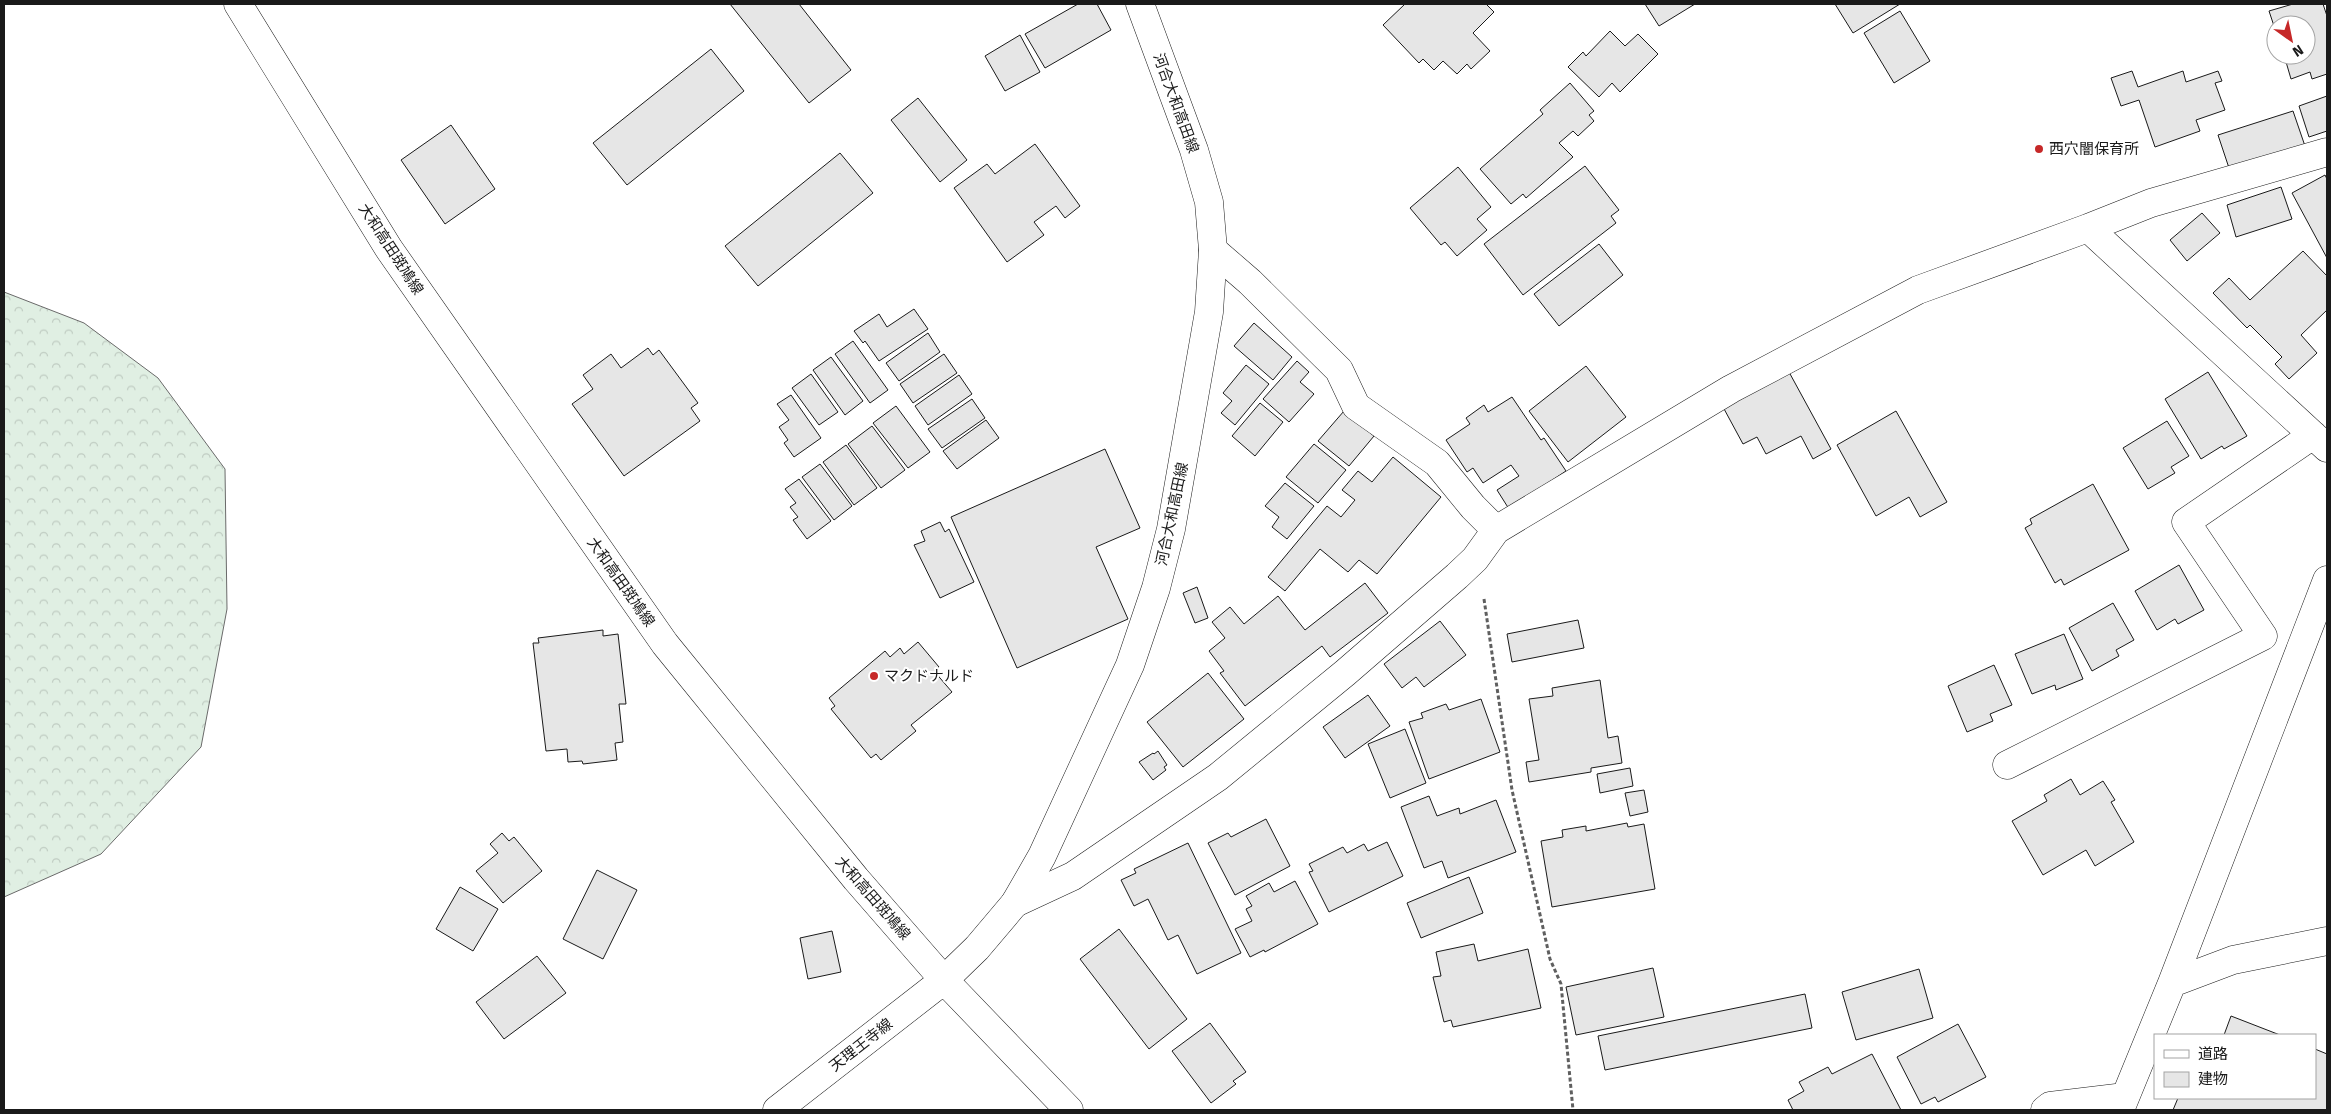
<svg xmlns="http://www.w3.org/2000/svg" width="2331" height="1114" viewBox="0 0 2331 1114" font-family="'Fira Sans','Noto Sans JP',sans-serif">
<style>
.forest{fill:url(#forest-crowns);stroke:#6a6a6a}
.building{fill:#e6e6e6;stroke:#1a1a1a}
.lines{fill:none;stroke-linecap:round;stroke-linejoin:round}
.minor-casing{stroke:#1a1a1a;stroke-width:29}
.major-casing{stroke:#1a1a1a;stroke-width:29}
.path{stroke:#5f5f5f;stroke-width:3;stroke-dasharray:4 2.5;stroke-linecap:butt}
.minor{stroke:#fff;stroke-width:28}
.major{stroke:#fff;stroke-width:28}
.poi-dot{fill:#c62828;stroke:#fff;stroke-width:2}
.labels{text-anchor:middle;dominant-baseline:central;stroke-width:4;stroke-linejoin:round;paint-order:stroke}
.street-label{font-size:15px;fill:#1a1a1a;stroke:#fff}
.poi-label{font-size:15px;fill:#1a1a1a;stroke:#fff;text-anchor:start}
</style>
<defs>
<pattern id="forest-crowns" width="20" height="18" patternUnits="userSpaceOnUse" patternTransform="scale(1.25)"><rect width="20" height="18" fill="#e0efe3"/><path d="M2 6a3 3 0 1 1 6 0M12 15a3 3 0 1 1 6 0" fill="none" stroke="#c0ccc2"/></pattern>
</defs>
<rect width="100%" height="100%" fill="#fff"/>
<path class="forest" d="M4,292L84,323L158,378L225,469L227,609L201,747L101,854L4,897Z"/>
<path class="building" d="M730,4H799L851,70L809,103Z
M1078,4H1097L1111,30L1045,68L1025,34Z
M1405,4H1486L1494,12L1473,33L1490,51L1471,69L1467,64L1457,74L1443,61L1434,70L1423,59L1419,63L1383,25Z
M1645,4H1695L1659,26Z
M1835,4H1900L1853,33Z
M2293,4H2323L2327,16V74L2312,79L2310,72L2291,79L2284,55H2306V25H2276V32L2269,11Z
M1900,11L1930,61L1894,83L1864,33Z
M1610,31L1625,46L1638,34L1658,54L1620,92L1612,83L1599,97L1568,67L1583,52L1586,56Z
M1020,35L1040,72L1005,91L985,56Z
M711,49L744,91L627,185L593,143Z
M2132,71L2138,87L2183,71L2186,82L2218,71L2222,81L2215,83L2225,110L2196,120L2200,131L2155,147L2139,100L2121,106L2111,78Z
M1570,83L1594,111L1589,115L1594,121L1578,136L1573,131L1559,143L1573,157L1526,198L1523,194L1511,204L1480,169L1543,114L1540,110Z
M2327,96V131L2309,137L2299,106Z
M918,98L967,160L940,182L891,120Z
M2293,111L2306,149L2231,174L2218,135Z
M451,125L495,189L445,224L401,160Z
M1035,144L1080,206L1065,218L1056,206L1034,222L1044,235L1007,262L954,188L987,164L995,174Z
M840,153L873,193L758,286L725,246Z
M1585,166L1619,210L1611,216L1616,223L1523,295L1484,244Z
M1458,167L1491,207L1477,219L1487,230L1457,256L1445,242L1441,245L1410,208Z
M2325,175L2327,179V258L2292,193Z
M2281,187L2292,219L2236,237L2227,205Z
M2202,213L2220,233L2187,261L2170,240Z
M1599,244L1623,275L1559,326L1534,294Z
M2303,251L2327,276V310L2301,335L2317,353L2289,379L2275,364L2282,357L2250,325L2247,328L2213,293L2229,278L2250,300Z
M914,309L928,329L879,361L865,341L863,343L854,331L879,314L887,327Z
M1254,323L1292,357L1273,380L1234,346Z
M928,333L940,352L899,381L886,363Z
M853,341L888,390L870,403L835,354Z
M648,348L653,355L659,350L698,403L691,408L700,421L624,476L572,404L593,389L583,375L611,354L621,368Z
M944,354L957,373L913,403L900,384Z
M831,357L863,401L845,415L813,370Z
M1297,361L1309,372L1300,382L1314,394L1289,422L1263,399Z
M1246,365L1269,384L1235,425L1221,413L1232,401L1223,393Z
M1586,366L1626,417L1568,462L1529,411Z
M1789,372L1831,449L1813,459L1801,436L1766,454L1757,437L1743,444L1723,407Z
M2208,372L2247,436L2224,449L2222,446L2201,459L2165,399Z
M811,374L838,412L819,425L792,388Z
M959,375L972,394L928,425L915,406Z
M791,395L821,438L794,457L784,443L788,440L779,427L789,420L777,404Z
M1512,397L1541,440L1544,438L1566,471L1509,509L1497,490L1519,476L1511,465L1483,483L1473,468L1467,472L1446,440L1470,424L1466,418L1484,405L1488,412Z
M972,399L985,418L942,448L928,429Z
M1260,403L1283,422L1255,456L1232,436Z
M896,406L930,452L908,468L873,423Z
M1344,411L1374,436L1349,466L1318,441Z
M1896,411L1947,502L1920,517L1909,497L1876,516L1837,445Z
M986,420L999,438L957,469L943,451Z
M2167,421L2189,456L2171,467L2175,473L2148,489L2123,448Z
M872,426L905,470L881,488L848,444Z
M1314,444L1346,470L1318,503L1286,477Z
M846,445L877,488L854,505L823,462Z
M1105,449L1140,528L1096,547L1128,619L1017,668L951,517Z
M1393,457L1441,497L1377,574L1359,560L1348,572L1320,549L1285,591L1268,577L1327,506L1341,517L1355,500L1342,490L1358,471L1372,482Z
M820,464L852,506L834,520L802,477Z
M799,479L831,521L807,539L793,520L798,517L790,507L796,503L785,489Z
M1285,483L1314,506L1287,539L1272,527L1279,517L1265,506Z
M2093,484L2129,550L2064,585L2061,579L2055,583L2025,528L2032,524L2030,519Z
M940,522L945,532L949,529L974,582L940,598L914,545L925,541L921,531Z
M2179,565L2204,610L2178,624L2175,619L2157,630L2135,591Z
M1365,583L1388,613L1330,657L1322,646L1245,706L1220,673L1224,671L1209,651L1225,638L1212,622L1230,607L1244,624L1278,596L1305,630Z
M1197,587L1208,618L1195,623L1183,593Z
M2113,603L2134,640L2116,650L2119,656L2092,671L2069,628Z
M1578,620L1584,648L1512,662L1507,634Z
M1440,621L1466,655L1424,687L1416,677L1402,688L1384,664Z
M603,630V636L618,634L626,704H619L623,742L615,743L617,760L583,764L582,761L568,762L567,749L546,751L533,643H539L538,638Z
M2064,634L2083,679L2056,690L2055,685L2032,694L2015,654Z
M918,642L939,667L934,671L952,692L911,725L916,731L881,760L876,754L871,758L831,709L835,706L829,698L885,651L890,657L900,648L904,654Z
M1994,665L2012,705L1990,714L1993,721L1967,732L1948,686Z
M1208,673L1244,719L1183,767L1147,722Z
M1600,680L1608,738L1618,736L1622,763L1591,768V772L1529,782L1526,762L1539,760L1529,699L1553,696L1552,688Z
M1368,695L1390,726L1345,758L1323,727Z
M1481,699L1500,752L1429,779L1409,722L1423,718L1421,713L1446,704L1449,710Z
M1405,729L1426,783L1390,798L1368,744Z
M1158,751L1167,765L1164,767L1166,770L1153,780L1139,762L1153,753L1154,754Z
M1630,768L1633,786L1600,793L1597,774Z
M2071,779L2080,795L2103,781L2115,800L2111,802L2134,842L2095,866L2086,850L2043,875L2012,821L2047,801L2044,795Z
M1644,790L1648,812L1630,816L1625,793Z
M1429,796L1437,816L1459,808L1460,814L1496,800L1516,852L1448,878L1442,861L1424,868L1401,807Z
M1266,819L1290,866L1235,895L1208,843L1228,833L1231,837Z
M1627,823L1628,827L1644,824L1655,889L1552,907L1541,841L1563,837L1562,830L1586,826V831Z
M502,833L509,841L514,837L542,871L503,903L476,871L498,853L490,844Z
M1387,842L1403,876L1329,912L1309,872L1313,871L1309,864L1343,847L1347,853L1364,844L1368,851Z
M1188,843L1241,953L1197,974L1178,935L1168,940L1148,899L1134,906L1121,880L1136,873L1134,869Z
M597,870L637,890L603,959L563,939Z
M1469,877L1483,913L1421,938L1407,903Z
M1295,881L1318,924L1265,952L1264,950L1250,957L1235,929L1252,921L1246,909L1252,906L1246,896L1269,883L1274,892Z
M460,887L498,909L473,951L436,929Z
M1119,929L1187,1019L1149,1049L1080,959Z
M832,931L841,972L808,979L800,938Z
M1474,944L1478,961L1528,949L1541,1008L1453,1027L1451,1020L1444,1022L1433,977L1441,976L1436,952Z
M537,956L566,993L504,1039L476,1002Z
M1653,968L1664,1017L1576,1035L1566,987Z
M1919,969L1933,1018L1856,1040L1842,992Z
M1805,994L1812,1028L1605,1070L1598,1036Z
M2231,1016L2280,1035H2224Z
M1210,1023L1246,1072L1233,1081L1236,1084L1211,1103L1172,1051Z
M1958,1024L1986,1077L1938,1102L1935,1097L1921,1104L1897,1057Z
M2315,1049L2327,1054V1110H2173L2178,1098H2315Z
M1872,1054L1901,1110H1793L1788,1100L1804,1091L1799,1082L1828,1067L1832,1074Z"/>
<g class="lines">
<g class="minor-casing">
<path id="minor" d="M2088,228L2327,448
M1213,250L1250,282L1339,370L1356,406L1437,463L1473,507L1496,530
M2007,765L2263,636L2186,522L2313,435
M1015,903L1073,876L1218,777L1345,673L1457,576L1475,559L1496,530L1731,389L1918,290L2088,228L2151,203L2327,152
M2172,983L2233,960L2327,941
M2045,1110L2050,1106L2125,1097
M2120,1110L2172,983L2327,580"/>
</g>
<g class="major-casing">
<path id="major" d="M238,4L389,249L665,644L856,879L944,980L1069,1110
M777,1110L944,980L977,948L1015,903L1042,856L1130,665L1156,588L1171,529L1209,312L1213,250L1209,202L1194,150L1140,4"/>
</g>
<path class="path" d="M1484,599L1512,790L1550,959L1561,984L1573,1110"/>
<use href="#minor" class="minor"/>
<use href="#major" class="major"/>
</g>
<g class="poi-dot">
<circle cx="2039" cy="149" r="5"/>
<circle cx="874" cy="676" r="5"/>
</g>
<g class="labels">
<g class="street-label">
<text transform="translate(1176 103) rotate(70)">河合大和高田線</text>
<text transform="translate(391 249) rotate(57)">大和高田斑鳩線</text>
<text transform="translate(1172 514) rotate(-78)">河合大和高田線</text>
<text transform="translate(621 582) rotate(55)">大和高田斑鳩線</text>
<text transform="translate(873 898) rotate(49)">大和高田斑鳩線</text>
<text transform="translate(861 1045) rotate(-38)">天理王寺線</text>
</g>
<g class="poi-label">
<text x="2049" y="149">西穴闇保育所</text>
<text x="884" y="676">マクドナルド</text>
</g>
</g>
<rect width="2331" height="1114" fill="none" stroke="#1a1a1a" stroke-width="10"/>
<rect x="2154" y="1034" width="162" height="65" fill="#ffffff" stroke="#a3a3a3"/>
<rect x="2164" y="1050" width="25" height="8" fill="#ffffff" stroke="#a3a3a3"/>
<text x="2198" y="1059" font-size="15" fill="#1a1a1a">道路</text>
<rect x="2164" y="1072" width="25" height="15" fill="#e6e6e6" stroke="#a3a3a3"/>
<text x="2198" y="1084" font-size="15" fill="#1a1a1a">建物</text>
<g transform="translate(2291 40) rotate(147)"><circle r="24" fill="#ffffff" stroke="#a3a3a3"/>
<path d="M0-4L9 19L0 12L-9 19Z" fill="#c62828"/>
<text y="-8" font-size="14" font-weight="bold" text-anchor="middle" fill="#1a1a1a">N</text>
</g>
</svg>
